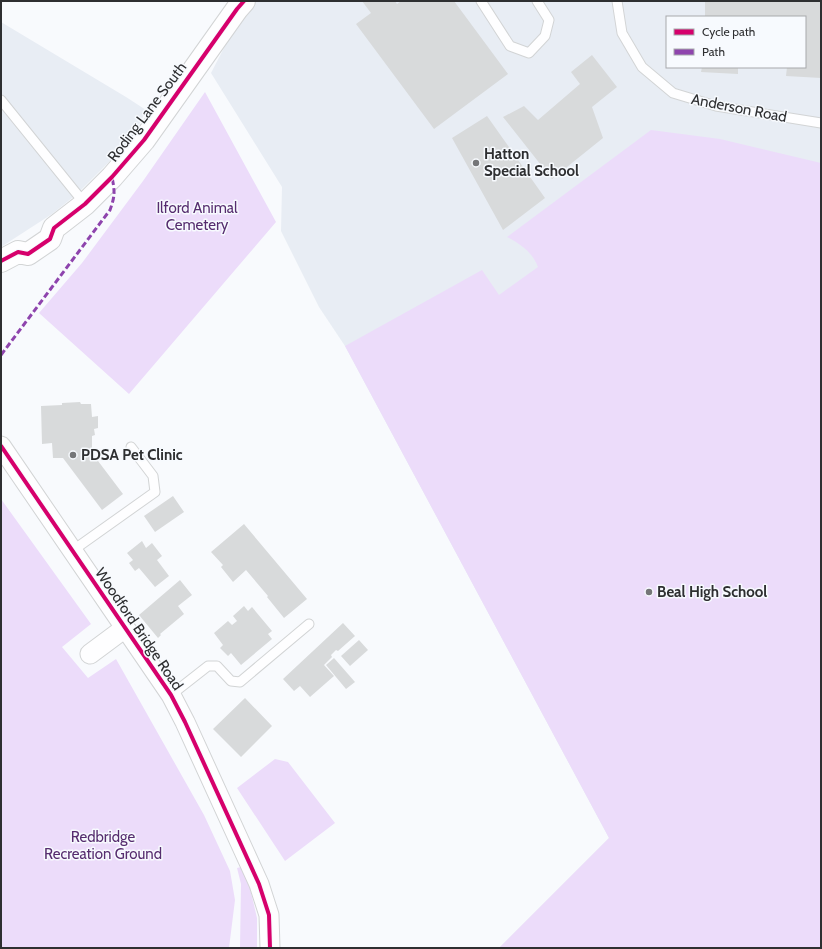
<svg xmlns="http://www.w3.org/2000/svg" width="822" height="949" viewBox="0 0 822 949" font-family="Cabin,sans-serif">
<style>
.built{fill:#e8edf4;fill-rule:evenodd}
.green{fill:#ecdcfa}
.building{fill:#d8dadb}
.lines{fill:none;stroke-linecap:round;stroke-linejoin:round}
.lane-casing{stroke:#d2d4d5;stroke-width:11}
.street-casing{stroke:#d2d4d5;stroke-width:21}
.secondary-casing{stroke:#d2d4d5;stroke-width:24}
.lane{stroke:#fefeff;stroke-width:9}
.street{stroke:#fefeff;stroke-width:19}
.secondary{stroke:#fefeff;stroke-width:22}
.quiet{stroke:#8e44ad;stroke-width:3;stroke-dasharray:6 3;stroke-linecap:butt}
.cycleway-casing{stroke:#f7fafe;stroke-width:6}
.cycleway{stroke:#d6006c;stroke-width:4}
.poi-dot{fill:#757678;stroke:#f7fafe;stroke-width:1.5}
.labels{text-anchor:middle;dominant-baseline:central;stroke-width:3;stroke-linejoin:round;paint-order:stroke}
.street-label{font-size:15px;fill:#2e2f31;stroke:#f7fafe}
.poi-label{font-size:15px;font-weight:bold;fill:#2e2f31;stroke:#f7fafe;text-anchor:start}
.park-label{font-size:15px;fill:#562d6f;stroke:#f7fafe}
</style>
<rect width="100%" height="100%" fill="#f8fafd"/>
<path class="built" d="M257,1H821V948H499L609,838L345,346L319,307L281,231L282,187L211,73L239,19ZM667,17H805V67H667Z
M1,22L126,97L146,110L133,138L77,194L52,214L1,247Z"/>
<path class="green" d="M205,92L276,222L129,394L39,313L82,263L143,181Z
M651,130L720,139L821,163V948H499L609,838L345,346L482,270L499,295L538,267C532,252 522,245 507,237Z
M1,499L91,624L62,647L88,678L116,659L204,815L230,871L235,900L229,948H1Z
M275,759L288,762L335,823L285,861L237,788Z
M241,867L249,884L257,918V948H240L241,884L237,868Z"/>
<path class="building" d="M362,1H395L397,4L401,1H454L508,74L434,129L356,24L371,13Z
M705,1H821V78L786,76L787,67H805V17H705Z
M592,55L617,87L592,107L603,138L552,179L503,117L524,106L538,120L580,84L571,72Z
M702,67H738V74L701,72Z
M487,116L545,198L503,230L452,138Z
M80,402L81,404H91L92,417L98,416V428L94,429L95,435L92,436V453L123,494L102,510L63,458H53L52,443L42,444L41,406L62,405V403Z
M173,496L184,512L155,532L144,516Z
M244,524L307,599L284,618L267,597L268,596L246,570L233,582L221,567L223,565L211,552Z
M142,541L146,548L152,543L162,556L157,560L169,576L155,587L139,568L135,571L129,563L133,560L127,553Z
M180,580L192,595L178,606L184,614L160,634L161,635L158,638L139,615Z
M244,606L248,611L252,607L272,631L268,634L272,639L241,665L231,653L228,656L220,648L223,645L214,633L228,621L232,625L237,621L233,616Z
M343,623L355,636L338,651L336,650L331,655L332,657L324,665L334,676L310,697L300,686L294,691L283,679Z
M359,640L368,650L350,666L341,656Z
M334,658L355,682L346,689L326,665Z
M245,698L272,726L241,757L213,729Z"/>
<g class="lines">
<g class="lane-casing">
<path id="lane" d="M481,1L510,46L529,53L545,36L549,20L537,1
M617,1L622,33L642,67L673,93L716,106L821,123
M1,100L85,204
M72,551L155,492L153,476L131,447
M171,695L208,666H217L231,681L240,682L309,624"/>
</g>
<g class="street-casing">
<path id="street" d="M1,446L171,695L185,722L259,884L269,915L270,948
M90,654L125,628"/>
</g>
<g class="secondary-casing">
<path id="secondary" d="M1,261L18,252L28,254L50,239L54,228L85,204L112,177L144,140L237,9L244,1"/>
</g>
<use href="#lane" class="lane"/>
<use href="#street" class="street"/>
<use href="#secondary" class="secondary"/>
<path class="quiet" d="M1,355L110,210C115,196 115,192 112,177"/>
<g class="cycleway-casing">
<path id="cycleway" d="M1,261L18,252L28,254L50,239L54,228L85,204L112,177L144,140L237,9L244,1
M1,446L171,695L185,722L259,884L269,915L270,948"/>
</g>
<use href="#cycleway" class="cycleway"/>
</g>
<g class="poi-dot">
<circle cx="476" cy="163" r="4"/>
<circle cx="73" cy="455" r="4"/>
<circle cx="649" cy="592" r="4"/>
</g>
<g class="labels">
<g class="street-label">
<text transform="translate(739 108) rotate(11)">Anderson Road</text>
<text transform="translate(147 112) rotate(-53)">Roding Lane South</text>
<text transform="translate(139 629) rotate(56)">Woodford Bridge Road</text>
</g>
<g class="poi-label">
<text x="484" y="154">Hatton<tspan x="484" dy="17">Special School</tspan></text>
<text x="81" y="455">PDSA Pet Clinic</text>
<text x="657" y="592">Beal High School</text>
</g>
<g class="park-label">
<text x="197" y="208">Ilford Animal<tspan x="197" dy="17">Cemetery</tspan></text>
<text x="103" y="837">Redbridge<tspan x="103" dy="17">Recreation Ground</tspan></text>
</g>
</g>
<rect width="822" height="949" fill="none" stroke="#2e2f31" stroke-width="4"/>
<rect x="666" y="16" width="140" height="52" fill="#f7fafe" stroke="#a7a9ac"/>
<rect x="674" y="29" width="20" height="6" fill="#d6006c" stroke="#a7a9ac"/>
<text x="702" y="36" font-size="12" fill="#2e2f31">Cycle path</text>
<rect x="674" y="49" width="20" height="6" fill="#8e44ad" stroke="#a7a9ac"/>
<text x="702" y="56" font-size="12" fill="#2e2f31">Path</text>
</svg>
